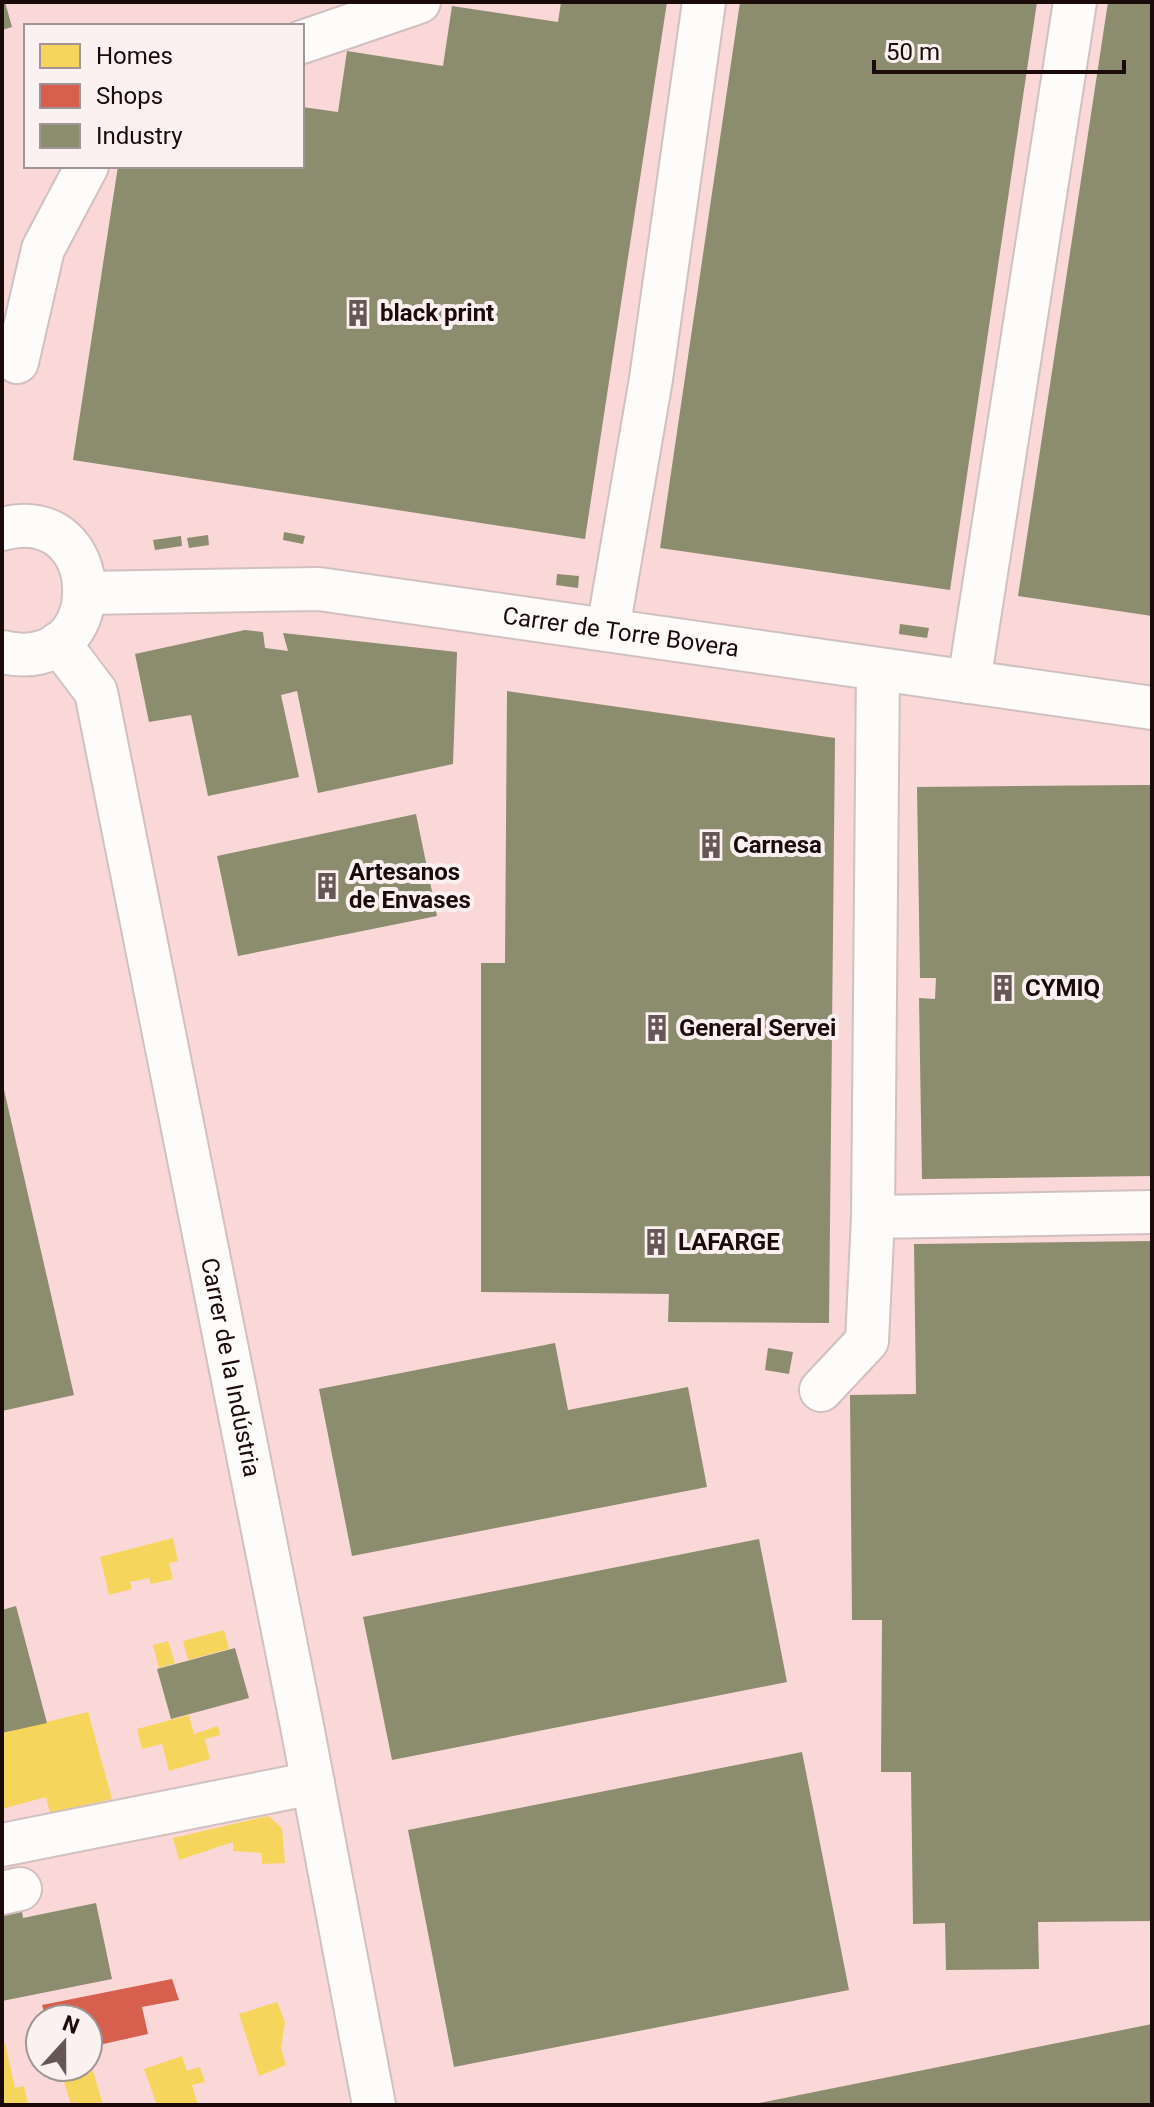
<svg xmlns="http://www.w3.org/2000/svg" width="1154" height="2107" viewBox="0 0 1154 2107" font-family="Roboto,sans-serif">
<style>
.built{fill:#f9d8d7;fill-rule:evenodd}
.homes{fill:#f6d55c}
.shops{fill:#d6604d}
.industry{fill:#8c8c6e}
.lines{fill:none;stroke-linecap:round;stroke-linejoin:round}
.minor-casing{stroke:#d1c0c0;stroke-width:46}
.minor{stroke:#fefbfb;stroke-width:42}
.labels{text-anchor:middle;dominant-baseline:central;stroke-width:8;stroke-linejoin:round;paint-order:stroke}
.poi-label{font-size:24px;font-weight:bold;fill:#1a0a0a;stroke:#fbf1f0;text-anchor:start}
.street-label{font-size:24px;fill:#1a0a0a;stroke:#fbf1f0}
</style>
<rect width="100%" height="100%" fill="#f5e4e4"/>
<path class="built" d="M2,2H1152V2105H2ZM26,26H302V166H26ZM40,2019H88V2067H40Z"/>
<path class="homes" d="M173,1538L178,1561L169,1563L173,1579L151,1584L149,1578L130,1582L132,1589L109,1595L100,1557Z
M224,1630L229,1649L188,1660L183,1641Z
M168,1641L175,1663L159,1668L153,1645Z
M88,1712L112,1799L50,1813L46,1797L2,1809V1733Z
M189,1715L194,1734L218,1726L220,1735L205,1739L210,1759L169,1771L162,1744L142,1749L137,1729Z
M268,1816L282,1828L285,1863L262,1864V1853L233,1851V1842L179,1860L173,1838Z
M277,2002L285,2022L281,2048L286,2065L259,2076L239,2014Z
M5,2043L15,2088L24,2086L28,2105H2V2044Z
M182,2056L187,2071L200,2067L205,2082L192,2085L198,2105H157L144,2069Z
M50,2067H87L88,2072L93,2071L103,2105H71L63,2078L53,2080Z"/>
<path class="shops" d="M172,1979L179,2000L142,2007L148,2034L90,2047L88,2019H85L84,2015L70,2019H46L42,2005Z"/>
<path class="industry" d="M2,2H5L12,27L2,30Z
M561,2H667L585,539L73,460L118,166H302V107L338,112L347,51L443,66L452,6L558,22Z
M740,2H1037L950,590L660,548Z
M1108,2H1152V616L1018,596Z
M284,532L305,536L303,544L283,540Z
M208,535L209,545L189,548L187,538Z
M181,536L182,546L155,550L153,540Z
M557,574L579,576L578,588L556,585Z
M900,624L929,628L927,638L899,634Z
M245,630L263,632L265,648L288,651L283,633L457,652L453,764L318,793L297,691L281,695L299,777L208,796L191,715L149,722L135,654Z
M507,691L835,738L829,1323L668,1322L669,1294L481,1292V963H505Z
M1141,785H1152V1176L922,1179L919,998L935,999L936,978H920L917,787Z
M416,814L437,916L238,956L217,856Z
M2,1081L74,1395L2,1411Z
M1152,1241V1921L1038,1922L1039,1969L946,1970L945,1923L913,1924L911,1772H881L882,1620H852L850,1395L916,1394L914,1244Z
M555,1343L568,1410L688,1387L707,1487L352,1556L319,1389Z
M768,1348L793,1352L789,1374L765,1370Z
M759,1539L787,1682L392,1760L363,1617Z
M16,1606L47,1723L2,1733V1610Z
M235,1648L249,1698L171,1719L157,1669Z
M802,1752L849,1990L454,2067L408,1830Z
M96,1903L112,1979L2,2001V1915L22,1911L23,1918Z
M1152,2024V2105H754V2104Z"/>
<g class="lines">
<g class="minor-casing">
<g id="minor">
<path d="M302,42L419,2"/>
<path d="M17,362L43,249L87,166"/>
<path d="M2,529C109,500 114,678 2,652"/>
<path id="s1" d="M86,593L319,589L1152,708"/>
<path d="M608,629L651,379L704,2"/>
<path id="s2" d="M59,643L96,692L302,1726L374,2105"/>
<path d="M969,682L1075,2"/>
<path d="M873,1217L1152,1212"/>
<path d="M821,1390L867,1341L873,1217L878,669"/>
<path d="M2,1845L313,1783"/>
<path d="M2,1893L20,1889"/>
</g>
</g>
<use href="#minor" class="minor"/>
</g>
<defs>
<g id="building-bare" transform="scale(2.16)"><path d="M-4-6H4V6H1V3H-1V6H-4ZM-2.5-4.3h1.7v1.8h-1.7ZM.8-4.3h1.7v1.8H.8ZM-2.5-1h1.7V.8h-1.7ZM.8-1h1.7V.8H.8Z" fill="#675656" stroke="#fbf1f0" stroke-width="2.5" paint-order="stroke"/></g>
</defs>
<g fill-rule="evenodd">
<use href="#building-bare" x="358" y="313"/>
<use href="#building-bare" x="711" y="845"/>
<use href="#building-bare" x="327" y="886"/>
<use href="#building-bare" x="1003" y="988"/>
<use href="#building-bare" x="657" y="1028"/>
<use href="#building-bare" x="656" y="1242"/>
</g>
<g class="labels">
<g class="poi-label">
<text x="380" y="313">black print</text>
<text x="733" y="845">Carnesa</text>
<text x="349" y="872">Artesanos<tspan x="349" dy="28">de Envases</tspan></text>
<text x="1025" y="988">CYMIQ</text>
<text x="679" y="1028">General Servei</text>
<text x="678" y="1242">LAFARGE</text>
</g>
<g class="street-label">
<text stroke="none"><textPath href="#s1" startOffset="538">Carrer de Torre Bovera</textPath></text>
<text stroke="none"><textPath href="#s2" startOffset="750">Carrer de la Indústria</textPath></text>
</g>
</g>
<rect width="1154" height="2107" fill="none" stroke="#1a0a0a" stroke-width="8"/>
<rect x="24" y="24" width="280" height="144" fill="#fbf1f0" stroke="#a19594" stroke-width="2"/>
<rect x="40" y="44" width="40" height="24" fill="#f6d55c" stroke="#a19594" stroke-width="2"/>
<text x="96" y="64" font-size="24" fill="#1a0a0a">Homes</text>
<rect x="40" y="84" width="40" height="24" fill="#d6604d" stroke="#a19594" stroke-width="2"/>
<text x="96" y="104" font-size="24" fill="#1a0a0a">Shops</text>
<rect x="40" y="124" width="40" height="24" fill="#8c8c6e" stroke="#a19594" stroke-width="2"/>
<text x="96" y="144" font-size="24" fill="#1a0a0a">Industry</text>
<g transform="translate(64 2043) rotate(21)"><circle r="38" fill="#fbf1f0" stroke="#a19594" stroke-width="2"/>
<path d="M0-6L14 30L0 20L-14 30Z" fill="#675656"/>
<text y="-12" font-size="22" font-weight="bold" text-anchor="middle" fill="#1a0a0a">N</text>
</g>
<path d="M874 60v12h250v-12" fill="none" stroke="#1a0a0a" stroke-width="4"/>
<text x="886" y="60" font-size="24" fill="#1a0a0a" stroke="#fbf1f0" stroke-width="6" paint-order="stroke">50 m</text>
</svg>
